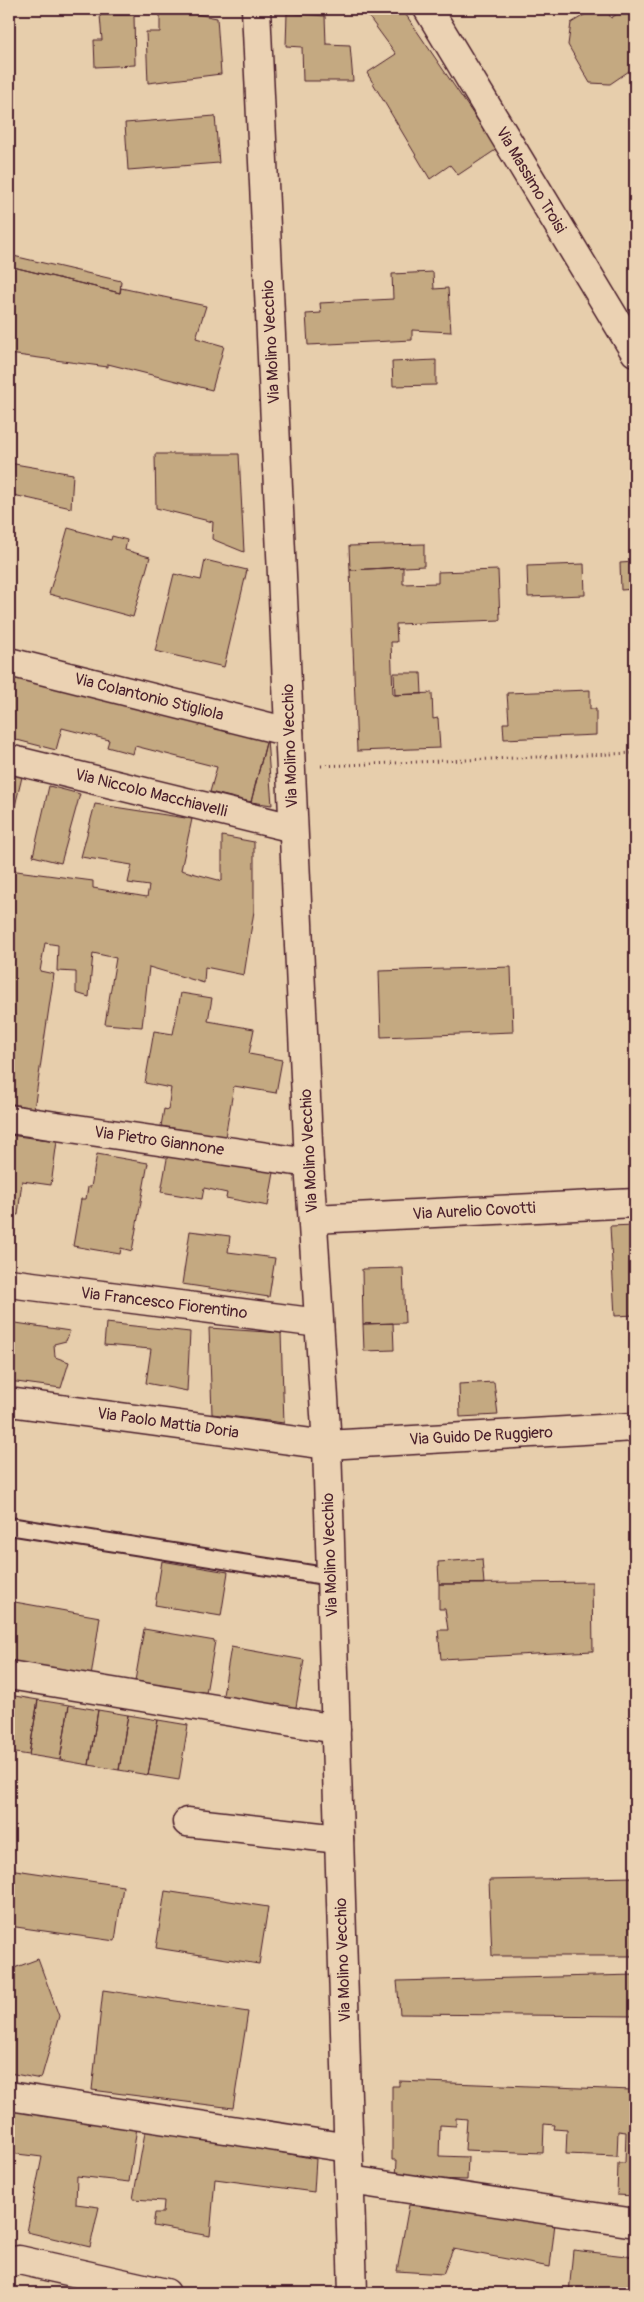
<svg xmlns="http://www.w3.org/2000/svg" width="644" height="2302" viewBox="0 0 644 2302" font-family="Pangolin,sans-serif">
<style>
.building{fill:#c4a981;stroke:#4a1f2b}
.lines{fill:none;stroke-linecap:round;stroke-linejoin:round}
.lane-casing{stroke:#4a1f2b;stroke-width:20}
.street-casing{stroke:#4a1f2b;stroke-width:31}
.secondary-casing{stroke:#4a1f2b;stroke-width:31}
.path{stroke:#4a1f2b;stroke-width:3;stroke-dasharray:1 4;stroke-linecap:butt}
.lane{stroke:#ebd2b3;stroke-width:16}
.street{stroke:#ebd2b3;stroke-width:28}
.secondary{stroke:#ebd2b3;stroke-width:28}
.labels{text-anchor:middle;dominant-baseline:central;stroke-width:5;stroke-linejoin:round;paint-order:stroke}
.street-label{font-size:16px;fill:#4a1f2b;stroke:#ebd2b3}
</style>
<rect width="100%" height="100%" fill="#e7ceac"/>
<filter id="ink" filterUnits="userSpaceOnUse"><feTurbulence type="fractalNoise" baseFrequency=".02" numOctaves="2"/><feDisplacementMap in="SourceGraphic" scale="10" xChannelSelector="R" yChannelSelector="G"/><feConvolveMatrix kernelMatrix="1 2 1 2 8 2 1 2 1" color-interpolation-filters="sRGB"/></filter>
<g filter="url(#ink)">
<path class="building" d="M160,9H190L191,13L217,18L221,74L148,83L146,32H160Z
M363,9H402L497,149L458,175L450,165L430,179L367,73L396,54Z
M594,9H606L611,18L625,9H635V67L610,84L590,83L568,45L571,23Z
M287,13L325,16L326,44L350,45L353,81H303L302,47L286,46Z
M100,15H134L135,65L95,67L94,40H102Z
M215,116L219,163L128,170L125,123Z
M9,255L121,281L120,293L9,266Z
M9,266L120,293L121,288L206,306L196,338L224,346L212,390L108,364V367L9,354Z
M433,272L434,289L448,288L451,332L412,330V340L308,345L306,314L321,313L320,303L393,299L392,274Z
M436,360V385L393,386L392,362Z
M155,454H239L244,552L212,539L213,522L156,508Z
M9,463L73,474L71,508L9,494Z
M68,528L111,540L112,536L127,540L125,550L150,557L133,617L49,594Z
M424,544V566L350,570L349,546Z
M205,560L247,570L224,667L155,651L174,574L201,580Z
M635,562V589L621,590L620,563Z
M584,564L585,595L528,597L527,566Z
M403,567V584L438,583V572L498,570L500,620L396,624L397,642H391L393,695L432,693L433,719L438,718L440,748L357,751L350,570Z
M394,673H421L422,694L395,695Z
M9,674L267,739L251,802L210,792L217,767L135,746L133,754L107,747L109,740L62,728L56,750L9,738Z
M590,690V709H596V735L504,739L503,723H509L507,693Z
M267,739L272,805L251,802Z
M9,774L22,777L9,831Z
M49,786L80,794L61,863L33,856Z
M95,804L192,819L181,870L222,881V836L254,842V911L244,975L205,967L204,983L149,967L142,1027L105,1024L116,958L93,953L89,997L76,993V972L57,971L58,945L45,943L40,971L54,974L34,1109L9,1103V962L14,935L9,934V870L93,881V888L147,897L149,886L128,883L132,865L81,857Z
M511,967L513,1032L381,1037L379,971Z
M181,993L212,998L208,1021L254,1029L249,1054L282,1060L276,1093L234,1086L225,1137L161,1126L164,1109L168,1110L171,1088L145,1083L154,1031L173,1034Z
M9,1135L57,1141L51,1185L22,1181L18,1215L9,1214Z
M169,1148L275,1167L268,1206L226,1198L227,1193L204,1188L202,1199L161,1192Z
M97,1154L148,1163L132,1251L121,1248L120,1254L73,1246L81,1199H86L88,1187H91Z
M635,1225V1315L615,1316L610,1226Z
M190,1231L230,1236L228,1252L275,1258L269,1297L182,1284Z
M403,1268L405,1323L363,1324L362,1269Z
M9,1322L70,1331L66,1341L54,1344L55,1357L69,1362L61,1388L9,1381Z
M106,1323L190,1332L187,1391L146,1383L151,1349L104,1345Z
M393,1323L394,1350L364,1351L363,1324Z
M209,1328L281,1333L284,1423L212,1414Z
M494,1382L498,1415L460,1417L459,1384Z
M482,1559L484,1584H439L438,1562Z
M162,1561L228,1572L221,1616L155,1605Z
M635,1572V1649H634Z
M592,1582L593,1651L441,1659L438,1630H448L445,1609H439V1584Z
M9,1601L100,1617L91,1677L9,1664Z
M144,1629L215,1641L206,1693L135,1681Z
M231,1647L304,1660L295,1713L222,1701Z
M9,1695L38,1700L29,1755L9,1752Z
M38,1700L69,1705L60,1760L29,1755Z
M69,1705L98,1710L89,1765L60,1760Z
M98,1710L128,1715L119,1770L89,1765Z
M128,1715L158,1720L148,1775L119,1770Z
M158,1720L188,1725L179,1780L148,1775Z
M9,1869L123,1886L115,1941L9,1926Z
M635,1877V1956H492L489,1880Z
M165,1891L268,1907L259,1964L156,1948Z
M38,1959L59,2016L41,2079L9,2073V1970Z
M635,1975V2016L400,2014L397,1981Z
M103,1990L248,2012L233,2108L92,2090Z
M399,2081L632,2090L631,2113H635V2196L617,2195L618,2163H625L626,2132L618,2131L617,2156L566,2154L567,2130L554,2129L555,2125L544,2124L543,2153L465,2150L467,2119L456,2118V2126L440,2125L439,2156L468,2157L467,2180L396,2178L397,2160H392V2086H399Z
M9,2109L137,2127L129,2182L77,2176L76,2204L99,2207L90,2247L27,2232L42,2157L9,2153Z
M146,2127L316,2159L314,2192L215,2179L210,2236L153,2226L155,2213H163L164,2201L133,2199Z
M409,2205L555,2223L550,2267L453,2249L443,2274L397,2271Z
M573,2250L635,2257V2293H569Z"/>
<g class="lines">
<g class="lane-casing">
<path id="lane" d="M9,1526L331,1577"/>
</g>
<g class="street-casing">
<path id="street" d="M428,9L635,352
M9,662L289,732
M9,759L293,828
M9,1119L309,1163
M313,1219L635,1203
M9,1283L319,1323
M9,1402L327,1445L635,1427
M9,1675L336,1729
M187,1822L339,1839
M9,2096L349,2148
M350,2180L635,2223
M9,2263L19,2260L166,2293"/>
</g>
<g class="secondary-casing">
<path id="secondary" d="M256,9L309,1163L327,1445L353,2293"/>
</g>
<path class="path" d="M321,766L635,753"/>
<use href="#lane" class="lane"/>
<use href="#street" class="street"/>
<use href="#secondary" class="secondary"/>
</g>
</g>
<g class="labels">
<g class="street-label">
<text transform="translate(531 180) rotate(59)">Via Massimo Troisi</text>
<text transform="translate(271 342) rotate(-93)">Via Molino Vecchio</text>
<text transform="translate(149 697) rotate(14)">Via Colantonio Stigliola</text>
<text transform="translate(290 746) rotate(-92)">Via Molino Vecchio</text>
<text transform="translate(151 793) rotate(14)">Via Niccolo Macchiavelli</text>
<text transform="translate(159 1141) rotate(8)">Via Pietro Giannone</text>
<text transform="translate(309 1151) rotate(-93)">Via Molino Vecchio</text>
<text transform="translate(474 1211) rotate(-3)">Via Aurelio Covotti</text>
<text transform="translate(164 1303) rotate(7)">Via Francesco Fiorentino</text>
<text transform="translate(168 1423) rotate(8)">Via Paolo Mattia Doria</text>
<text transform="translate(481 1436) rotate(-3)">Via Guido De Ruggiero</text>
<text transform="translate(330 1555) rotate(-92)">Via Molino Vecchio</text>
<text transform="translate(343 1960) rotate(-92)">Via Molino Vecchio</text>
</g>
</g>
<rect width="644" height="2302" fill="none" stroke="#ebd2b3" stroke-width="30"/>
<rect x="15" y="15" width="614" height="2272" fill="none" stroke="#4a1f2b" stroke-width="2" filter="url(#ink)"/>
</svg>
